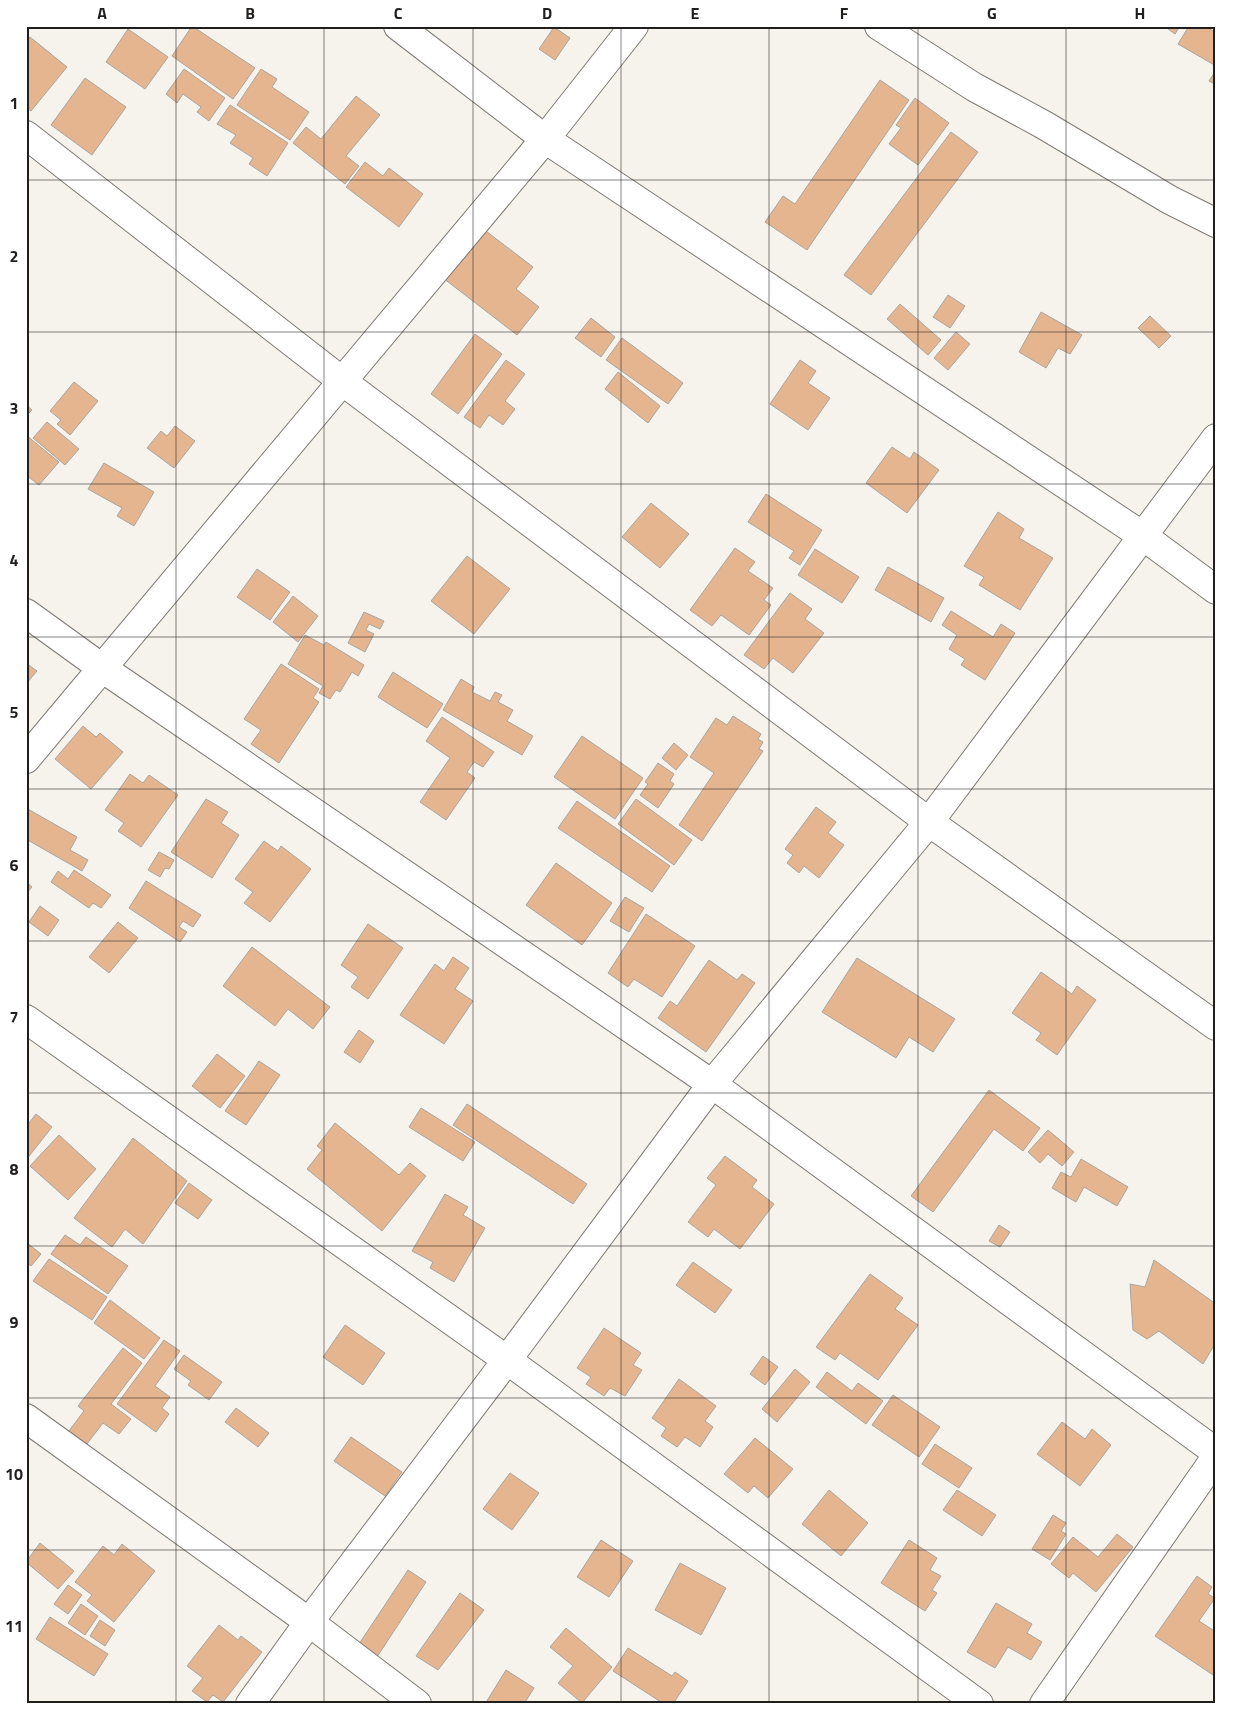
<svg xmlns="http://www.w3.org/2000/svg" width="1242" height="1730" viewBox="0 0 1242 1730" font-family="'Titillium Web',sans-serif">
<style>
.building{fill:#e5b590;stroke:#aaa5a0}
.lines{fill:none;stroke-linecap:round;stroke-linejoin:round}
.minor-casing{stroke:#7e7b75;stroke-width:30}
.minor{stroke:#fff;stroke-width:28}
.grid{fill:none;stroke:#211f1d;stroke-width:1;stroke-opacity:0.55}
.neatline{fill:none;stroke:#211f1d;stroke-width:2}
.grid-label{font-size:16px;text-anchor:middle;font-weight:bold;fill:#211f1d}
</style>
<rect width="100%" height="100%" fill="#f6f2ec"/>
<path class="building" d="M192,26L255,68L233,99L172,56Z
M1164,26H1180L1175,34Z
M1189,26H1205L1216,33V66L1178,44Z
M554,27L570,38L555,60L539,49Z
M128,29L168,57L145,89L106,62Z
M30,37L67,67L31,111L26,107V42Z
M184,69L225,98L209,121L197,112L201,107L183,94L177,103L166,94Z
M261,69L277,79L272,87L309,112L290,140L237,105Z
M1216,70V85L1209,81Z
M85,78L126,107L92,155L51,125Z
M880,80L909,100L807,250L765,222L783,196L795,204Z
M356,96L380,115L346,156L359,166L345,184L293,143L306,127L321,139Z
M915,98L949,123L918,165L889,144L901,128L896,125Z
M230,105L288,143L267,176L249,164L253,158L230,143L236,135L217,124Z
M951,132L978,152L871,295L844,275Z
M365,162L383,176L389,168L423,194L399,227L346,187Z
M482,228L533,267L516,289L539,307L517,335L443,278Z
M948,295L965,306L950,328L933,317Z
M900,304L941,340L928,355L887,319Z
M1041,312L1082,335L1070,354L1058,348L1046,368L1019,352Z
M1150,316L1171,336L1159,348L1138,328Z
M591,318L615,337L601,357L575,338Z
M956,332L970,344L948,370L934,358Z
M475,334L502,354L458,414L431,394Z
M622,338L683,383L668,404L606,360Z
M506,360L525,374L505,401L515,409L503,425L489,415L480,428L464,417Z
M800,360L816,371L808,383L830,398L808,430L770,404Z
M618,372L660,406L648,423L605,389Z
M74,382L98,401L70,435L57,424L61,420L50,411Z
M26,405L32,410L26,416Z
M47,422L79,449L65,465L33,438Z
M175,426L195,441L174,468L147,448L161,431L167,436Z
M26,435L59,462L39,485L26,475Z
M892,447L910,459L914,452L939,470L907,513L866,483Z
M104,463L154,492L134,526L117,516L122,508L88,489Z
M766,494L822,530L800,565L789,558L794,551L748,522Z
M651,503L689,534L660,568L622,537Z
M998,512L1024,529L1019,538L1053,558L1020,610L979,585L984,577L964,566Z
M735,548L755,562L748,571L773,588L764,600L771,605L749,635L721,615L712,626L690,610Z
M815,549L859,577L842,603L798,575Z
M467,556L510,589L474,634L431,601Z
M888,567L944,598L931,622L875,590Z
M257,569L290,592L270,620L237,597Z
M790,593L812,609L805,619L824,633L793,673L773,658L764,669L744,655Z
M293,596L318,616L298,642L273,622Z
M951,611L993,637L1001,624L1015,633L985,680L961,665L965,659L949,649L957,635L942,625Z
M364,612L384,621L380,629L369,624L366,630L374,634L365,652L348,643Z
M305,635L324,645L326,642L364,665L358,676L352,672L340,692L336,690L330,699L319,693L323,686L288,664Z
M26,663L37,671L26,684Z
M281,664L319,689L313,698L319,702L279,763L251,744L261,730L244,719Z
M393,672L443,704L427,728L378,697Z
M461,679L474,687L472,692L490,701L495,692L502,695L498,702L513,710L507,721L533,736L522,755L443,710Z
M733,716L761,734L758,739L763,742L759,749L763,751L702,841L679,825L714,773L690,757L716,718L727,725Z
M442,717L494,752L483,767L474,762L467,772L475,778L446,820L420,802L450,758L426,741Z
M83,726L96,737L100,733L123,752L91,789L55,759Z
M582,736L643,778L615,819L554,777Z
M674,743L688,755L676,770L662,758Z
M658,763L674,774L670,781L674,784L658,808L640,795L648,784L645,782Z
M130,774L143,783L149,775L178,795L141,847L118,831L124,823L105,810Z
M206,799L228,812L221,823L239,835L212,878L171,852Z
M636,799L692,840L674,865L618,824Z
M577,801L670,866L652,892L558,828Z
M816,807L836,822L828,833L844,845L819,878L804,866L799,873L787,863L793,855L785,849Z
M26,808L77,837L70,850L88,860L82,871L26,839Z
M264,841L278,851L281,846L311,869L270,922L244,903L253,892L235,879Z
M159,852L174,860L169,869L165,868L160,877L148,870Z
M556,863L612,903L582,945L526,905Z
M74,870L111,895L101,908L93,903L89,908L51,882L58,871L68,879Z
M146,881L201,915L193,927L183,921L179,927L187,932L180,942L129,908Z
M26,882L32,887L26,894Z
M625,897L644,908L629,932L610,921Z
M40,906L59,920L48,936L29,922Z
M646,914L695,946L662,997L634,979L628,987L608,973Z
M118,922L138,938L109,973L89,957Z
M368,924L403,948L368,999L351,987L358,977L341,965Z
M252,947L330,1007L313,1029L288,1009L275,1026L223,986Z
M453,957L469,968L455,989L473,1001L444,1044L400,1015L435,964L444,971Z
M857,958L955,1019L933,1052L909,1037L896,1058L822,1012Z
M709,960L737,980L742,974L755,983L706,1052L658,1018L670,1001L677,1006Z
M1041,972L1072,994L1077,986L1096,1000L1057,1055L1036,1040L1041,1033L1012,1013Z
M359,1030L374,1041L360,1063L344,1052Z
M217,1054L245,1076L220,1108L192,1086Z
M259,1061L280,1075L246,1125L225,1111Z
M989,1090L1040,1128L1023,1151L994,1129L933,1212L911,1196Z
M467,1104L587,1184L573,1204L453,1125Z
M421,1108L475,1142L463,1161L409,1127Z
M36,1114L52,1127L26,1160V1127Z
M335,1123L399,1175L410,1163L426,1176L382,1231L307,1169L322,1150L317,1146Z
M1048,1130L1074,1152L1062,1166L1048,1154L1040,1163L1028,1152Z
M59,1135L96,1169L68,1200L30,1166Z
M133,1138L187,1181L143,1244L125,1229L112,1247L74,1218Z
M725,1156L757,1180L752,1187L774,1204L740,1249L714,1229L708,1237L688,1222L716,1185L707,1178Z
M1081,1159L1128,1187L1117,1206L1084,1187L1076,1202L1052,1188L1061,1172L1071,1177Z
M189,1183L212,1200L198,1219L175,1203Z
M445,1194L468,1207L463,1215L485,1228L454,1282L430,1268L433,1262L412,1251Z
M999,1225L1010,1232L1000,1247L989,1241Z
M65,1235L80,1245L86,1237L128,1266L108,1294L51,1254Z
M26,1242L41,1254L31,1266L26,1262Z
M49,1259L107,1297L92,1320L33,1281Z
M1154,1260L1216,1304V1342L1203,1364L1159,1331L1147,1339L1133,1330L1130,1284L1145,1287Z
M693,1262L732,1290L715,1313L676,1285Z
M870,1274L903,1298L895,1309L918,1325L878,1380L840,1353L835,1360L816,1347Z
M110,1300L160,1338L144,1359L94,1323Z
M345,1325L385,1353L363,1385L323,1357Z
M604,1328L641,1353L633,1365L642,1370L625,1396L610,1388L604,1396L586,1384L591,1377L577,1368Z
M164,1340L180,1351L155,1386L170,1397L162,1408L169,1414L156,1432L117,1404Z
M123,1348L142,1363L111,1404L131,1419L119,1434L103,1423L83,1449L65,1436L84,1411L78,1406Z
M184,1355L222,1382L209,1400L188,1385L191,1381L174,1369Z
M763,1356L778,1367L765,1385L750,1374Z
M795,1369L810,1382L777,1422L762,1409Z
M827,1372L852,1391L858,1383L883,1401L866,1424L816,1387Z
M679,1379L716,1406L705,1421L713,1427L700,1447L685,1437L677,1447L661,1436L666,1428L652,1418Z
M893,1395L940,1427L919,1457L872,1425Z
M236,1408L269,1433L258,1447L225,1422Z
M1062,1422L1085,1439L1092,1429L1111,1445L1080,1486L1037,1454Z
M351,1437L402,1472L385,1496L334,1461Z
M755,1438L793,1469L768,1498L754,1486L748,1493L724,1474Z
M935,1444L972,1468L959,1488L922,1464Z
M510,1473L539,1493L512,1530L483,1509Z
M829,1490L868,1523L841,1556L802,1524Z
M957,1490L996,1515L982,1536L943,1510Z
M1053,1515L1066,1523L1061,1531L1066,1534L1050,1560L1032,1549Z
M1117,1534L1133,1547L1096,1592L1073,1573L1069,1578L1051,1564L1073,1537L1098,1557Z
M601,1540L633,1561L609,1597L577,1577Z
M909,1540L937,1558L930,1570L941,1576L932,1590L937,1593L925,1611L881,1583Z
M40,1543L74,1571L58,1589L26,1562Z
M122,1544L155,1571L114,1622L87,1601L92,1595L75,1582L103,1546L114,1555Z
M680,1563L726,1588L701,1635L655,1610Z
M408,1570L426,1582L377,1657L359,1644Z
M1197,1576L1212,1587L1208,1594L1215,1598L1199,1621L1216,1632V1677L1155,1636Z
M68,1585L82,1595L68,1614L54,1604Z
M460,1593L484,1610L438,1670L416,1656Z
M996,1603L1032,1624L1027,1633L1042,1642L1031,1660L1008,1647L995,1668L967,1652Z
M81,1604L98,1616L85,1635L68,1623Z
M50,1617L108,1654L94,1676L36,1639Z
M100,1620L115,1630L105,1646L90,1636Z
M219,1625L238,1640L241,1636L262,1652L223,1702L213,1695L207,1702L192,1691L203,1678L187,1666Z
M566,1628L612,1667L582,1703L558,1683L573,1666L550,1647Z
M628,1648L672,1676L675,1672L688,1681L673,1704H664L613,1671Z
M506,1670L534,1688L524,1704H485Z"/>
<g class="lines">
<g class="minor-casing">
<path id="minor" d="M398,26L545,139L1143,536L1216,590
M879,26L974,87L1044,125L1170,200L1216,223
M26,135L342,381L929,822L1216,1026
M26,613L102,668L712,1084L1216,1452
M26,759L545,139L634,26
M26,1019L507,1360L979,1704
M26,1418L309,1622L417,1704
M250,1704L309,1622L507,1360L712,1084L929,822L1216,438
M1044,1704L1216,1457"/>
</g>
<use href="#minor" class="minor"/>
</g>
<path class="grid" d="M176,26V1704M324,26V1704M473,26V1704M621,26V1704M769,26V1704M918,26V1704M1066,26V1704M26,180H1216M26,332H1216M26,484H1216M26,637H1216M26,789H1216M26,941H1216M26,1093H1216M26,1246H1216M26,1398H1216M26,1550H1216"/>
<rect width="1242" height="1730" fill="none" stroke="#ffffff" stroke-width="55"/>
<rect x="28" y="28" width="1186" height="1674" class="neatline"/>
<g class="grid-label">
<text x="102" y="19">A</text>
<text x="250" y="19">B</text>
<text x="398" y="19">C</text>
<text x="547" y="19">D</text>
<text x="695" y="19">E</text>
<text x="844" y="19">F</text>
<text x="992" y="19">G</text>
<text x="1140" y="19">H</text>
<text x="14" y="109">1</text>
<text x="14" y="262">2</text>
<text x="14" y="414">3</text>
<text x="14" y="566">4</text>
<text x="14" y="718">5</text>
<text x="14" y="871">6</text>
<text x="14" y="1023">7</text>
<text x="14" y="1175">8</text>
<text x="14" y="1328">9</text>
<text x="14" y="1480">10</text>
<text x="14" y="1632">11</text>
</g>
</svg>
